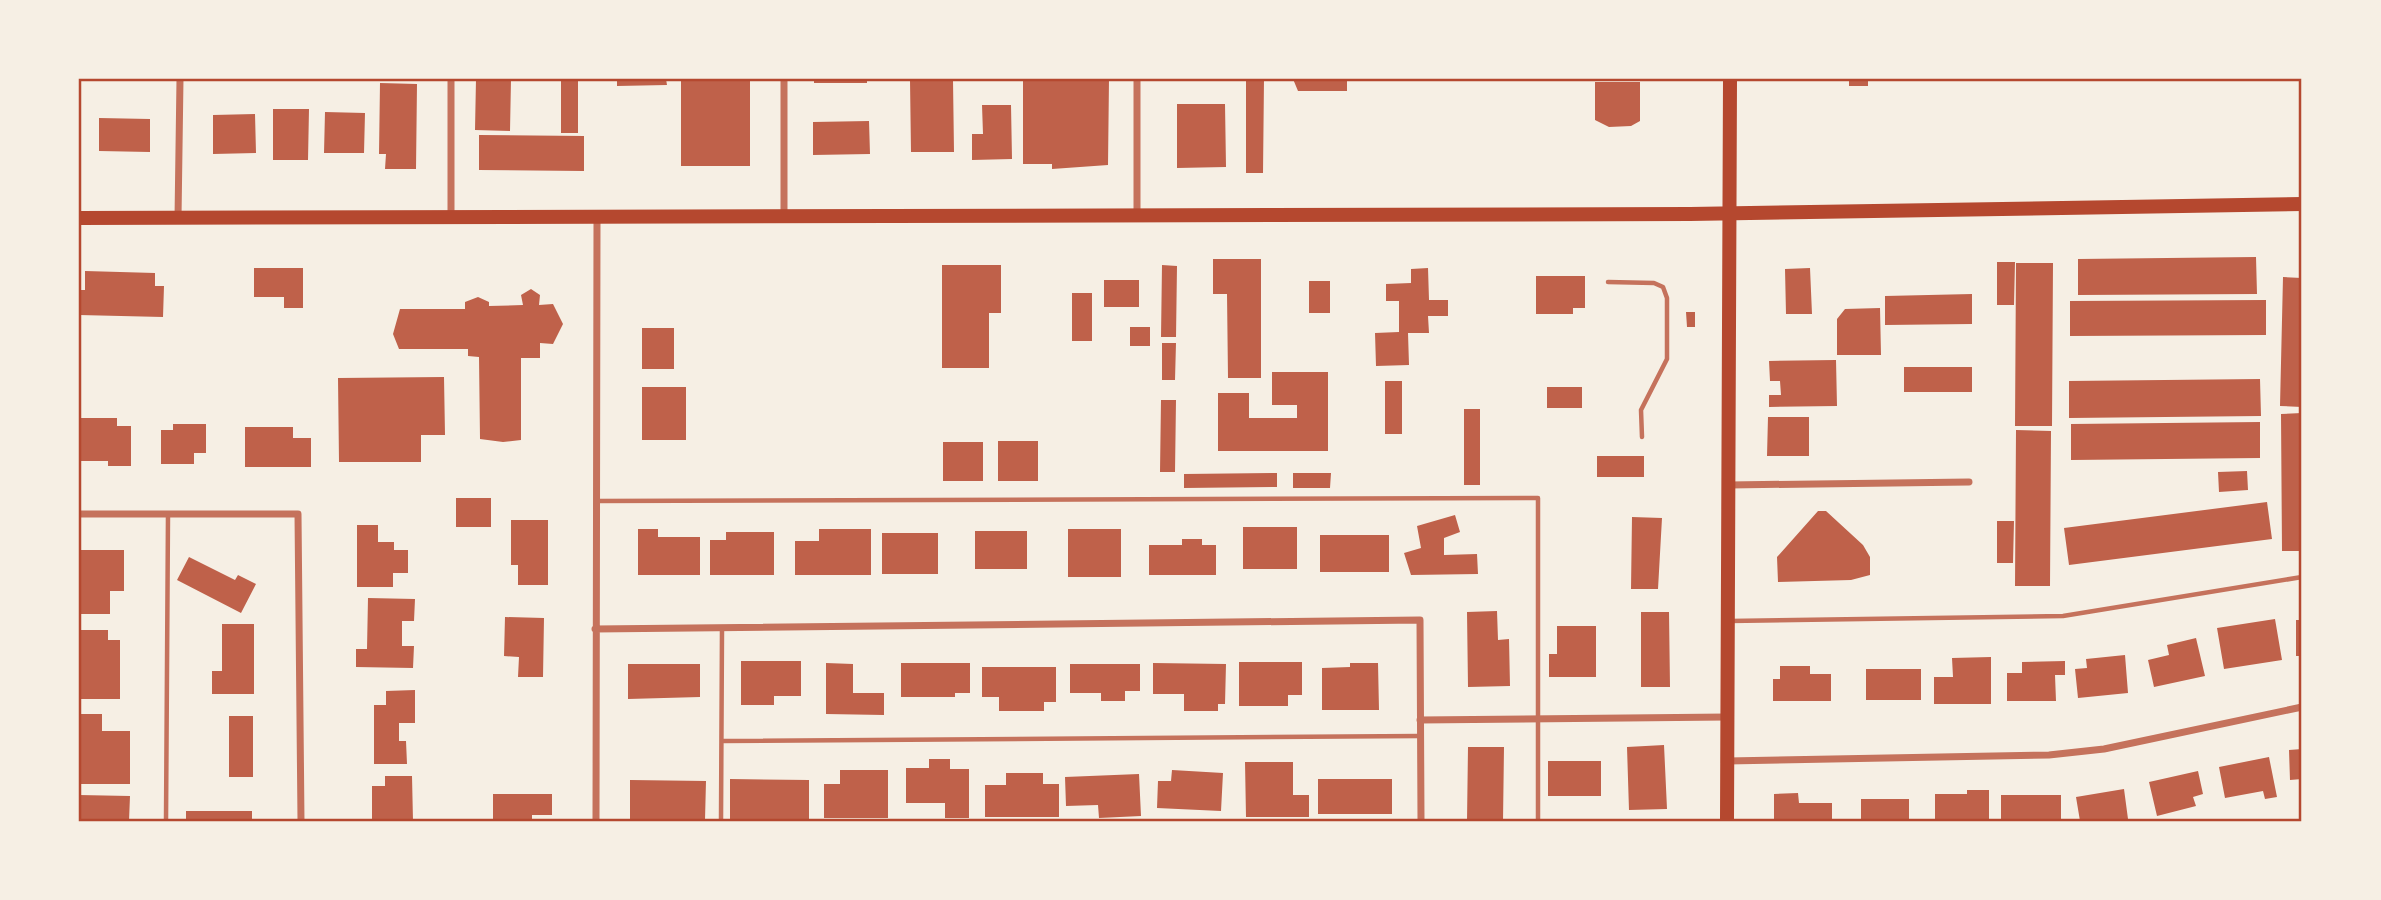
<svg xmlns="http://www.w3.org/2000/svg" width="2381" height="900" viewBox="0 0 2381 900" font-family="Lora,serif">
<style>
.building{fill:#bf614a}
.lines{fill:none;stroke-linecap:round;stroke-linejoin:round}
.service{stroke:#c5725c;stroke-width:4.5}
.minor{stroke:#c5725c;stroke-width:7}
.secondary{stroke:#b5482f;stroke-width:14}
.neatline{fill:none;stroke:#b5482f;stroke-width:2.5}
</style>
<rect width="100%" height="100%" fill="#f6efe4"/>
<path class="building" d="M476,79H511L510,131L475,130Z
M561,79H578V133H561Z
M617,79H666L667,85L617,86Z
M681,79H750V166H681Z
M814,79H867V83H814Z
M1023,79H1109L1108,165L1052,169V164H1023Z
M1246,79H1264L1263,173H1246Z
M1293,79H1347V91H1298Z
M1849,79H1868V86H1849Z
M910,80H953L954,152H911Z
M1595,82H1640V121L1631,126L1609,127L1595,120Z
M380,83L417,84L416,169H385L386,154H379Z
M1177,104H1225L1226,167L1177,168Z
M982,105H1011L1012,159L972,160V134H983Z
M273,109H309L308,160H273Z
M325,112L365,113L364,153H324Z
M255,114L256,153L213,154V115Z
M99,118L150,119V152L99,151Z
M869,121L870,154L813,155V122Z
M479,135L584,136V171L479,170Z
M2256,257L2257,294L2078,295V259Z
M1213,259H1261V378H1228L1227,294H1213Z
M1997,262H2015L2014,305H1997Z
M2016,263H2053L2052,426H2015Z
M942,265H1001V313H989V368H942Z
M1162,265L1177,266L1176,337H1161Z
M254,268H303V308H284V297H254Z
M1428,268L1429,300H1448V316H1428L1429,333H1408L1409,365L1376,366L1375,333L1399,332V301H1386V284L1411,283V269Z
M1810,268L1812,314H1786L1785,269Z
M85,271L155,273V286H164L163,317L79,315V290H85Z
M1536,276H1585V308H1573V314H1536Z
M2283,277L2302,278V407L2280,406Z
M1104,280H1139V307H1104Z
M1309,281H1330V313H1309Z
M531,289L540,295L539,305L553,304L563,324L553,344L540,343V358H521V440L503,442L480,439L479,357L468,356V349H399L393,334L400,309H465V302L478,297L489,302V306L523,305L521,295Z
M1072,293H1092V341H1072Z
M1972,294V324L1885,325V296Z
M2266,300V335L2070,336V301Z
M1880,308L1881,355H1837V319L1845,309Z
M1686,312H1695V327H1687Z
M1130,327H1150V346H1130Z
M642,328H674V369H642Z
M1162,343H1176L1175,380H1162Z
M1836,360L1837,406L1769,407V395H1781L1780,381H1770L1769,361Z
M1904,367H1972V392H1904Z
M1272,372H1328V451H1218V393H1249V418H1297V405H1272Z
M444,377L445,435H421V462H339L338,378Z
M2260,379L2261,416L2069,418V381Z
M1385,381H1402V434H1385Z
M642,387H686V440H642Z
M1547,387H1582V408H1547Z
M1161,400H1176L1175,472H1160Z
M1464,409H1480V485H1464Z
M2302,413V551H2282L2281,414Z
M1768,417H1809V456H1767Z
M79,418H117V426H131V466H108V461H79Z
M2260,422V458L2071,460V424Z
M173,424H206V453H194V464H161V430H173Z
M245,427H293V438H311V467H245Z
M2016,430L2051,431L2050,586H2015Z
M998,441H1038V481H998Z
M943,442H983V481H943Z
M1597,456H1644V477H1597Z
M2247,471L2248,490L2219,492L2218,472Z
M1277,473V487L1184,488V474Z
M1293,473H1331L1330,488H1293Z
M456,498H491V527H456Z
M2267,502L2272,539L2069,565L2064,528Z
M1818,511H1826L1863,545L1870,557V575L1851,580L1778,582L1777,557Z
M1455,515L1460,532L1444,538V555L1477,554L1478,574L1411,575L1404,553L1421,548L1417,526Z
M1632,517L1662,518L1658,589H1631Z
M511,520H548V585H518V565H511Z
M1997,521H2014L2013,563H1997Z
M357,525H378V542H394V550H408V573H393V587H357Z
M1243,527H1297V569H1243Z
M638,529H658V537H700V575H638Z
M819,529H871V575H795V541H819Z
M1068,529H1121V577H1068Z
M975,531H1027V569H975Z
M726,532H774V575H710V540H726Z
M882,533H938V574H882Z
M1320,535H1389V572H1320Z
M1182,539H1202V545H1216V575H1149V545H1182Z
M79,550H124V591H110V614H79Z
M189,557L235,580L238,575L256,584L241,613L177,580Z
M368,598L415,599L414,621H402V646H414L413,668L356,667V649H367Z
M1497,611L1498,640L1509,639L1510,686L1468,687L1467,612Z
M1641,612H1669L1670,687H1641Z
M505,617L544,618L543,677H518L519,657L504,656Z
M2275,619L2282,660L2224,669L2217,628Z
M2296,620H2302V656H2296Z
M222,624H254V694H212V671H222Z
M1557,626H1596V677H1549V654H1557Z
M79,630H108V640H120V699H79Z
M2196,638L2205,676L2154,687L2148,660L2169,655L2167,645Z
M2125,655L2128,693L2078,698L2075,669L2087,668L2086,659Z
M1991,657V704H1934V677H1953L1952,658Z
M741,661H801V696H774V705H741Z
M2065,661V675H2055L2056,701H2007V673H2022V662Z
M1239,662H1302V695H1288V706H1239Z
M826,663L853,664V693H884V715L826,714Z
M901,663H970V693H955V697H901Z
M1153,663L1226,664L1225,704H1218V711H1184V694H1153Z
M1350,663H1378L1379,710H1322V668L1350,667Z
M628,664H700V697L628,699Z
M1070,664H1140V691H1125V701H1101V693H1070Z
M1780,666H1810V674H1831V701H1773V679H1780Z
M982,667H1056V702H1044V711H999V697H982Z
M1866,669H1921V700H1866Z
M415,690V723H399V741H406L407,764H374V705H386V691Z
M79,714H102V731H130V784H79Z
M229,716H253V777H229Z
M1664,745L1667,809L1629,810L1627,747Z
M1468,747H1504L1503,821H1467Z
M2302,749V779L2290,780L2289,750Z
M2269,757L2277,797L2265,799L2263,791L2225,798L2219,767Z
M929,759H950V769H969V818H945V803H906V768H929Z
M1548,761H1601V796H1548Z
M1245,762H1293V795H1309V817H1246Z
M840,770H888V818H824V784H840Z
M1172,770L1223,773L1221,811L1157,808L1158,781H1171Z
M2198,771L2203,794L2193,797L2196,806L2157,816L2149,782Z
M1006,773H1043V784H1059V817H985V785H1006Z
M1139,774L1141,816L1099,818L1098,805L1066,806L1065,777Z
M385,776H412L413,821H372V786H385Z
M730,779L809,780V821L730,820Z
M1318,779H1392V814H1318Z
M630,780L706,781L705,820L630,819Z
M2124,789L2128,819L2080,821L2076,797Z
M1967,790H1989V821H1935V794H1967Z
M1798,793L1799,803H1832V821H1774V794Z
M493,794H552V815H532V821H493Z
M79,795L130,796L129,821H79Z
M2001,795H2061V821H2001Z
M1861,799H1909V821H1861Z
M186,811H252V821H186Z"/>
<g class="lines">
<path class="service" d="M1608,282L1654,283L1663,287L1667,298V359L1641,410L1642,437
M596,501L1538,498V821
M1729,621L2063,616L2302,577
M722,741L1420,736
M166,821L168,514
M721,821L722,628"/>
<path class="minor" d="M784,79V217
M1137,215V79
M178,218L180,79
M451,218V79
M1729,485L1969,482
M79,514H298L301,821
M595,629L1420,620L1421,821
M1420,720L1727,717
M1727,761L2049,755L2104,749L2302,707
M596,821L597,219"/>
<path class="secondary" d="M79,218L1690,214L2302,204
M1727,821L1730,79"/>
</g>
<rect width="2381" height="900" fill="none" stroke="#f6efe4" stroke-width="161"/>
<rect x="80" y="80" width="2220" height="740" class="neatline"/>
</svg>
